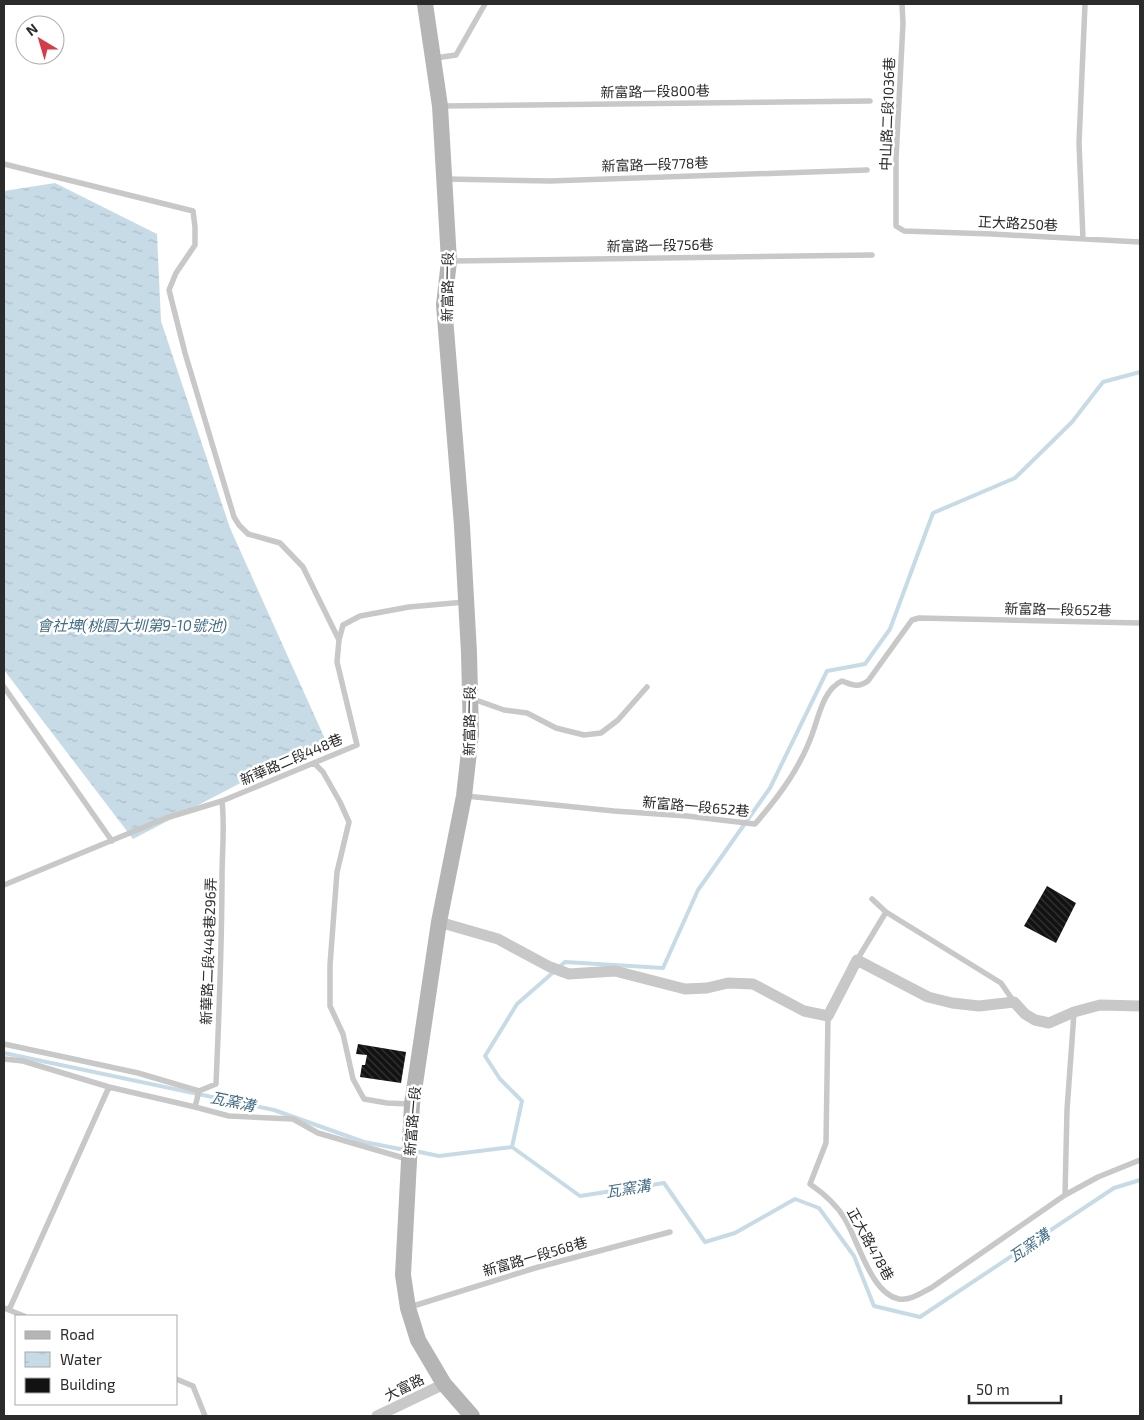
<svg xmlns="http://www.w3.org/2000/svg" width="1144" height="1420" viewBox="0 0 1144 1420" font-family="'Exo 2','Noto Sans TC',sans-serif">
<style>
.water{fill:url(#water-ripples)}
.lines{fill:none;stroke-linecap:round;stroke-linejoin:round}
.stream{stroke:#c7dbe7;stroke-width:4}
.building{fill:url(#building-back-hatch)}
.lane{stroke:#c8c8c8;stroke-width:5.5}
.street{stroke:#c8c8c8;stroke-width:11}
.secondary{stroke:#b5b5b5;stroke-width:16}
.labels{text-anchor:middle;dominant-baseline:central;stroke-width:5;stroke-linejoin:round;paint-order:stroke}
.street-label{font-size:14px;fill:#2b2b2b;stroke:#fff}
.water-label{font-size:15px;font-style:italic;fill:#426c85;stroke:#fff}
</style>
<defs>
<pattern id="water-ripples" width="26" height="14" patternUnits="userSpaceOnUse" patternTransform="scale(1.25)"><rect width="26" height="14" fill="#c7dbe7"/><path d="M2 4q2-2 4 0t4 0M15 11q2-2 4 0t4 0" fill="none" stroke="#abbcc6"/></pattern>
<pattern id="building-back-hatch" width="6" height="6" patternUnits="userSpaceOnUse" patternTransform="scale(1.25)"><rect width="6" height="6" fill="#121212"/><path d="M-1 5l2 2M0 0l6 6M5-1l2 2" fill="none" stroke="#353535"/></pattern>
</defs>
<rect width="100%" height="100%" fill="#fff"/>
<path class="water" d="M55,183L157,234L161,321L230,528L325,739L133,839L4,670V191Z"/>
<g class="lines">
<path class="stream" d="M4,1053L274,1110L364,1142L405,1150
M512,1147L522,1101L500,1079L485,1056L517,1004L565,962L663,968L698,890L770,788L827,671L865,664L890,629L933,513L1015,478L1072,422L1103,382L1140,372
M415,1151L439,1156L512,1147L580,1196L664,1183L705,1242L735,1233L795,1199L819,1208L854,1256L874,1306L920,1317L1114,1188L1140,1180"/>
</g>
<path class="building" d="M1047,886L1076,903L1056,943L1024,926Z
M358,1044L406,1052L401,1083L360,1077L362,1065H365L367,1055L356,1054Z"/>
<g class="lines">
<path class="lane" d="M902,4L903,23L896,158V226L904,231L992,234L1140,242
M435,58L456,55L485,4
M443,106L870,101
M4,164L193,211L195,227V245L176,273L169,290L185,353L234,517L239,525L248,534L280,543L303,567L339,640
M447,179L550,181L867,170
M1083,239L1079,143L1085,4
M451,261L872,255
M4,687L112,841
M473,699L504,710L527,713L556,728L584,735L601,733L618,720L647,687
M314,763L323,772L340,802L349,822L337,872L330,965V1006L343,1034L353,1079L364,1099L387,1103L410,1104
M466,796L614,811L687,816L755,824C781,794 803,764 815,726C820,710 826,688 842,681C853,685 858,688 868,681L912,620L919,618L1140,623
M4,885L166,818L222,801L357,745L337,662L339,640L343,625L360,616L409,607L465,602
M872,899L886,912L1001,983L1014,1002
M857,960L886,912
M828,1016L826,1143L810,1184C823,1193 837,1205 845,1219C858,1240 871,1294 899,1299C910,1301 921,1293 931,1288L1065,1195L1098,1177L1140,1160
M4,1044L138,1073L199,1091
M4,1059L23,1061L109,1087L195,1107L229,1116L293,1119L318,1133L407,1159
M199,1091L216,1084C219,1015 222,946 222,877C222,851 225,826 222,801
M195,1107L199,1091
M1065,1195L1067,1110L1074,1013
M410,1307L535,1268L670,1232
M4,1308L24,1316
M9,1310L109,1087
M176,1379L193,1386L205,1416"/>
<path class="street" d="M439,922L498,939L550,967L569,974L615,971L685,989L707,988L728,983L753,984L804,1011L828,1016L857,960L928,997L952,1003L979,1006L1014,1002L1025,1014L1035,1020L1049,1023L1074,1012L1100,1005L1140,1006
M377,1416L444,1384"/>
<path class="secondary" d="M425,4L440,106L449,261L444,305L462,526L469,653L471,734L464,796L439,922L412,1104L403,1275L408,1308L418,1340L444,1384L472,1416"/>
</g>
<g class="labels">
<g class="street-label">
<text transform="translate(655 91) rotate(-1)">新富路一段800巷</text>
<text transform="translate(887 114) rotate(-88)">中山路二段1036巷</text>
<text transform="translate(655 164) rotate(-2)">新富路一段778巷</text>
<text transform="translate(1018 223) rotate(3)">正大路250巷</text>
<text transform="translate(660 245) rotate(-1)">新富路一段756巷</text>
<text transform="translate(447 287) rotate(-89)">新富路一段</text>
<text transform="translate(1058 609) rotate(1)">新富路一段652巷</text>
<text transform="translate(469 721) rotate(-89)">新富路一段</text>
<text transform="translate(291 759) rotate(-23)">新華路二段448巷</text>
<text transform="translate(696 806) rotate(5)">新富路一段652巷</text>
<text transform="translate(208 951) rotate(-88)">新華路二段448巷296弄</text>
<text transform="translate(412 1121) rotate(-85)">新富路一段</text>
<text transform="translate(871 1244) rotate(61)">正大路478巷</text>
<text transform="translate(535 1256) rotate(-16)">新富路一段568巷</text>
<text transform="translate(404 1387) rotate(-26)">大富路</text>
</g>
<g class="water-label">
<text x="132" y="625">會社埤(桃園大圳第9-10號池)</text>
<text transform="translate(233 1101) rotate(12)">瓦窯溝</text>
<text transform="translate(628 1188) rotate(-9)">瓦窯溝</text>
<text transform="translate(1029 1245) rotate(-34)">瓦窯溝</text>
</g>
</g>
<rect width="1144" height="1420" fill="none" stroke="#2b2b2b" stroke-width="10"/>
<rect x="15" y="1315" width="162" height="90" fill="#ffffff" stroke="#aaaaaa"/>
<rect x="25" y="1331" width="25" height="8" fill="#b5b5b5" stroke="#aaaaaa"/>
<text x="60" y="1340" font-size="15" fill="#2b2b2b">Road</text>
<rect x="25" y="1352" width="25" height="15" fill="url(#water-ripples)" stroke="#aaaaaa"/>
<text x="60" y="1365" font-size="15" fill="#2b2b2b">Water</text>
<rect x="25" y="1378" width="25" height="15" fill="#121212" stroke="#aaaaaa"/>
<text x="60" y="1390" font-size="15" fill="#2b2b2b">Building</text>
<g transform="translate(40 40) rotate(322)"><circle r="24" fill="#ffffff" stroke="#aaaaaa"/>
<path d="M0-4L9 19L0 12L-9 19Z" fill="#d43c49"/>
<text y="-8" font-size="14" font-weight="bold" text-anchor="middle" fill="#2b2b2b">N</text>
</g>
<path d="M969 1395v8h92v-8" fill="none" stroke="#2b2b2b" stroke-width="2.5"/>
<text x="976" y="1395" font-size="15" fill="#2b2b2b" stroke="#ffffff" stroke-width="4" paint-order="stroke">50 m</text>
</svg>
